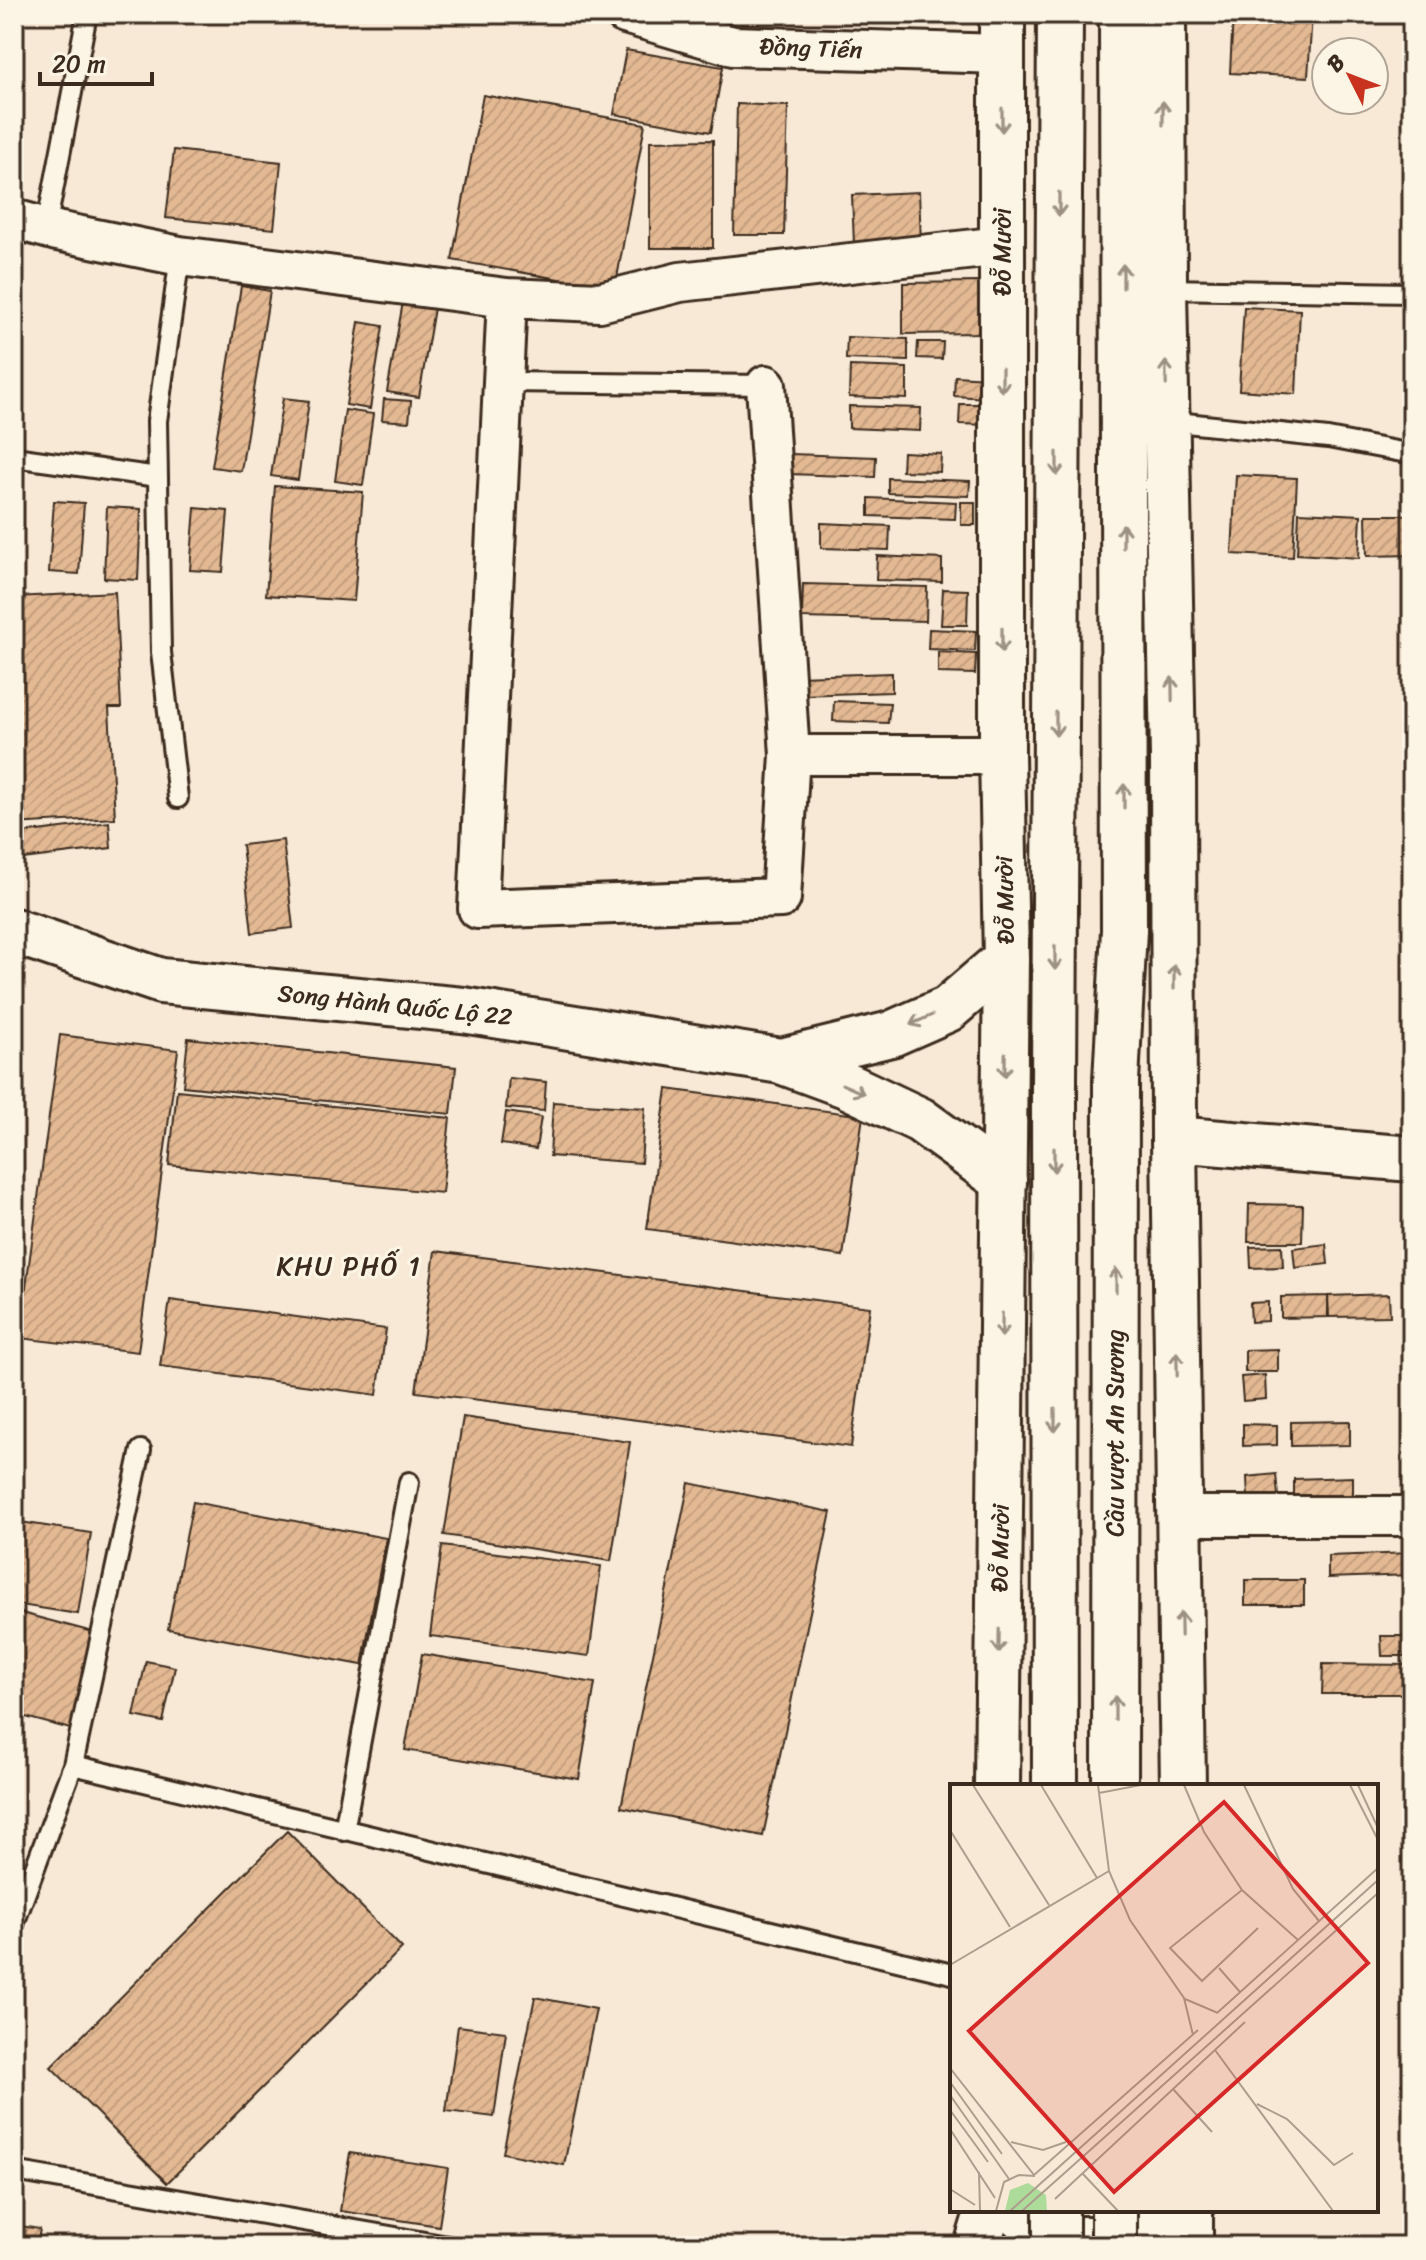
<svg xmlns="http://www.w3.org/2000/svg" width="1426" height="2260" viewBox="0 0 1426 2260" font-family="Sriracha,sans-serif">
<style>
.building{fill:url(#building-hatch);stroke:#3b2a1e;stroke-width:2}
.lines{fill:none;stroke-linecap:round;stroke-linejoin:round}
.lane-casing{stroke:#3b2a1e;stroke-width:24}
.street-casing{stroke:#3b2a1e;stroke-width:44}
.secondary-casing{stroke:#3b2a1e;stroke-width:50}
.highway-casing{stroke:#3b2a1e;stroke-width:50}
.lane{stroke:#fcf5e5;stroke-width:18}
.street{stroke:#fcf5e5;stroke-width:38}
.secondary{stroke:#fcf5e5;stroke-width:44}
.highway{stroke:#fcf5e5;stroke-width:44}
.highway-bridge-casing{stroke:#3b2a1e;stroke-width:50;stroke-linecap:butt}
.highway-bridge{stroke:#fcf5e5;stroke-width:44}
.oneway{stroke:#9c9082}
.labels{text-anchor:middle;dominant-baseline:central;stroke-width:6;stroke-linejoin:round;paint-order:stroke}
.street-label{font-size:24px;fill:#3b2a1e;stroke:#fcf5e5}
.neighbourhood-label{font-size:26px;letter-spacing:2px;fill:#3b2a1e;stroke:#fcf5e5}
.inset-road{fill:none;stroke:#ac9d8c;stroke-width:2}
.view{fill:#d62828;fill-opacity:0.15;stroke:#d62828;stroke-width:4}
.inset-edge{fill:none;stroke:#3b2a1e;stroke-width:4}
</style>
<defs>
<pattern id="building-hatch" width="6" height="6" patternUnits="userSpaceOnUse" patternTransform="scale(2)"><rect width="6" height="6" fill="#e3b993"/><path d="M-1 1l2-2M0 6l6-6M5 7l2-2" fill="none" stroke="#c49f7e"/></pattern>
</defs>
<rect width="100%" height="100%" fill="#f7e9d5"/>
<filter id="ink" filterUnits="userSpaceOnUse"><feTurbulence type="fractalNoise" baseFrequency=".0125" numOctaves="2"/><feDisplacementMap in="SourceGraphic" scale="16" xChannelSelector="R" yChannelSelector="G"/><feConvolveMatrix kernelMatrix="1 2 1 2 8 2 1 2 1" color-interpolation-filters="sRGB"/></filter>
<g filter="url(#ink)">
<path class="building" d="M1233,14H1312L1308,77L1230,73Z
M626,50L723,67L711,132L614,114Z
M483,95L645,124L615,289L452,260Z
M737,104L788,106L784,235H734Z
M713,140V248H650V141Z
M174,150L281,162L274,229L166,218Z
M919,192L921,242L854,245L852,195Z
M979,282L980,333L903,334V283Z
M241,286L270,291L241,471L212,467Z
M403,302L434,308L419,397L387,392Z
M1244,307L1300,310L1296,394L1239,390Z
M359,322L383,326L370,409L346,405Z
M847,337L908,339V361L846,359Z
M918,342H943L942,359L917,358Z
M850,366L907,368V399L849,397Z
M955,376L988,378V398L954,396Z
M283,398L309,401L298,480L271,476Z
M384,399L411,401L409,422L382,420Z
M960,404H989V425L959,424Z
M849,406L921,408L920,431L849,428Z
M345,410L373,414L363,485L335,481Z
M903,452L941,454L940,472L902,471Z
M790,454L876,457L875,477L789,474Z
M1236,475L1297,478L1293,557L1232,554Z
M888,478L970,481L969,496L888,493Z
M275,486L363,492L354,601L266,595Z
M869,498L956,502L955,519L869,516Z
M54,501L84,503L79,574L49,572Z
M961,502H975V525H961Z
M107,507L141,509L138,580L104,578Z
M195,508L228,511L223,572L190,570Z
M1299,512L1361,515L1359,558L1297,554Z
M1366,515H1412V555L1367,556Z
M821,523L890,526L889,550L821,548Z
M877,556L942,559V582L876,580Z
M803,584L927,587L926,621L802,618Z
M943,589L968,590L967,625H941Z
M115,592L121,708H109L115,818L14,824V597Z
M929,629L976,631L975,651L928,649Z
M938,652L976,654L975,674L938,673Z
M892,673V692L799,695L798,676Z
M834,701L890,703L888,723L833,721Z
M109,822L111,848L14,860V834Z
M283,840L293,928L252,933L242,845Z
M60,1035L178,1050L138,1352L19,1338Z
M188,1038L456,1067L451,1114L183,1086Z
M509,1078L546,1082L544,1111L506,1108Z
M667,1089L863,1116L843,1256L647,1229Z
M177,1090L450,1118L442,1193L169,1165Z
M553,1102L645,1108L641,1163L550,1156Z
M506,1112L541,1117L536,1149L501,1144Z
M1249,1204L1303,1205L1302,1242H1248Z
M1326,1244L1328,1264L1295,1268L1293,1248Z
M1282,1246L1283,1267L1251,1268L1250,1247Z
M435,1251L870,1307L851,1447L416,1392Z
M1389,1294L1390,1316L1329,1317L1328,1296Z
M1328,1296V1317L1281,1318V1297Z
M170,1300L386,1329L377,1395L160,1366Z
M1268,1302V1321L1251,1322L1250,1303Z
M1403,1320H1412V1343H1403Z
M1278,1349V1372H1245V1350Z
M1265,1375L1266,1399L1243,1401L1241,1377Z
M463,1417L630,1442L611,1561L444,1535Z
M1350,1421V1445L1291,1446V1422Z
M1243,1424L1277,1425V1445L1243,1446Z
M1276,1474L1278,1496L1248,1498L1247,1477Z
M1353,1477V1500L1294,1502V1479Z
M689,1483L831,1512L763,1836L621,1807Z
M193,1502L386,1538L362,1665L168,1629Z
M14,1521L91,1533L78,1614L14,1604Z
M442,1546L601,1566L589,1656L430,1636Z
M1412,1553V1575L1328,1578V1556Z
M1245,1580H1304V1605H1245Z
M14,1611L104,1635L78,1731L14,1714Z
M1381,1636H1412V1656H1382Z
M422,1654L595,1683L579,1779L405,1750Z
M146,1661L175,1667L163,1722L134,1716Z
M1323,1664L1412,1665V1694H1322Z
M287,1831L402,1948L167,2183L51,2067Z
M535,1997L596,2009L564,2165L503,2153Z
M458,2026L506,2032L494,2117L446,2111Z
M350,2153L448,2168L439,2226L340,2211Z
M14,2225L40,2229L37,2246H14Z"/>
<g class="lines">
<g class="lane-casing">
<path id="lane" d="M46,228L87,14
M1164,289L1412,293
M504,382L766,385
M1167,421L1328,438L1412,454
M14,457L158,477
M178,798L161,652L157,421L180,256
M73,1765L952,1974
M344,1831L409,1482
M14,1924L73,1765L141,1450
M14,2171L448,2246"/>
</g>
<g class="street-casing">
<path id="street" d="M625,14L733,46L1002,54
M14,219L57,231L180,256L507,298L600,302L680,282L1002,246
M507,298L478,909L781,898L790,755L766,385
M790,755H1002
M1179,1516H1412"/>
</g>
<g class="secondary-casing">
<path id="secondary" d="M14,931L161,981L463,1010L781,1061L846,1085L920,1120L1004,1181
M781,1061L891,1034L948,1009L1006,959
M1174,1139L1412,1159"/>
</g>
<g class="highway-casing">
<path id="highway" d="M1163,14L1164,289L1173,757L1174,1139L1183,1786
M997,1786L1006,959L1002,755V14
M1055,1786L1054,1082L1060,14
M1115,1786L1116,1081L1124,930L1122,14
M1014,2210L1027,2221L1072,2239H1124L1163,2210
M1190,2210V2246
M977,2246L988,2210"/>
</g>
<use href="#lane" class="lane"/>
<use href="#street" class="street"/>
<use href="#secondary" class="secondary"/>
<use href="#highway" class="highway"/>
<g class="highway-bridge-casing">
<path id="highway-bridge" d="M1056,2210V2246
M1114,2246V2210"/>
</g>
<use href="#highway-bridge" class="highway-bridge"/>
</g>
<defs><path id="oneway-shaft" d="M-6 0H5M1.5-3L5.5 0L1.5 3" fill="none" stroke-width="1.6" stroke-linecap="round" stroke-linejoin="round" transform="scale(2)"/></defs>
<g class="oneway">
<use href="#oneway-shaft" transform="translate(1163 113) rotate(-90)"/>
<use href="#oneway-shaft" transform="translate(1002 120) rotate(90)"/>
<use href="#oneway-shaft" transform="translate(1059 204) rotate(90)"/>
<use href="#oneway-shaft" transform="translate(1123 276) rotate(-90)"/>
<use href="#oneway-shaft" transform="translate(1166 373) rotate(-91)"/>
<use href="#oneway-shaft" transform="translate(1002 380) rotate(90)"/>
<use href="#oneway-shaft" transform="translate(1057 464) rotate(90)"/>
<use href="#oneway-shaft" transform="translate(1123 536) rotate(-90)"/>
<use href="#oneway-shaft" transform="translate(1002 640) rotate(90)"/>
<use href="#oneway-shaft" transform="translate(1172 689) rotate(-91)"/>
<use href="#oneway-shaft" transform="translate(1056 724) rotate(90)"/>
<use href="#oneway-shaft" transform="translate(1124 796) rotate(-90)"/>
<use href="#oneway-shaft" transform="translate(1055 958) rotate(90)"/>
<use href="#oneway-shaft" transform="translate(1174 977) rotate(-90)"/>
<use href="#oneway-shaft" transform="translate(921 1020) rotate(156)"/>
<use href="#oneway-shaft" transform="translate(1005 1065) rotate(91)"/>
<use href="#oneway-shaft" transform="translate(853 1089) rotate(24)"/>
<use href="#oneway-shaft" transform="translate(1054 1160) rotate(90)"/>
<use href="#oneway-shaft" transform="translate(1116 1280) rotate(-90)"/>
<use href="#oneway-shaft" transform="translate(1002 1325) rotate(91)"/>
<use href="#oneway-shaft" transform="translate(1177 1364) rotate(-91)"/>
<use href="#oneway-shaft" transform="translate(1055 1420) rotate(90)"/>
<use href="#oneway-shaft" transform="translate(1181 1624) rotate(-91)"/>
<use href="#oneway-shaft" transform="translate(999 1641) rotate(91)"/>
<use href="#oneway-shaft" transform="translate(1115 1708) rotate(-90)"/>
</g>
</g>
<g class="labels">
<g class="street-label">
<text transform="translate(811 48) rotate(2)">Đồng Tiến</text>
<text transform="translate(1002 252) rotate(-90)">Đỗ Mười</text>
<text transform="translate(1005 900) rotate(-91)">Đỗ Mười</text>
<text transform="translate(395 1005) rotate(6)">Song Hành Quốc Lộ 22</text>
<text transform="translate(1115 1433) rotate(-90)">Cầu vượt An Sương</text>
<text transform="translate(1000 1548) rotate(-89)">Đỗ Mười</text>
</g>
<g class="neighbourhood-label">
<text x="349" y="1266">KHU PHỐ 1</text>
</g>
</g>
<g transform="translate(950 1784)">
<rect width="428" height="428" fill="#f7e9d5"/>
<path d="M78,399L96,411L97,427H55L60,406Z" fill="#addb9a"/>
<path class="inset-road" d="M23,1L99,121M91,1L147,94M148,1L159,87L180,136L234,214L243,251M234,1L254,48L292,106L348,156M294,1L343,105L369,137M400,1L428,56M408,1L428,44M149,9L191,1M0,46L60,143M292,106L220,164L252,197L308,144M0,181L159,87M269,184L290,208M235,215L268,229M267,229L428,84M265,266L383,427M0,284L84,391M0,298L52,370M223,305L262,348M0,311L59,395M307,320L337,335L384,381L403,369M0,326L38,378M0,345L45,414M61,358L93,366L116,358M29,388L30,427M132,389L168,427M84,391L248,246M0,405L25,421M105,415L295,238M46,427L54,398L69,391L85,392M60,427L428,96M72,427L428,109"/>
<path class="view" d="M274,18L418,179L164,408L19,247Z"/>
<rect width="428" height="428" class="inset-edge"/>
</g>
<rect width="1426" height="2260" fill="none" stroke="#fcf5e5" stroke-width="48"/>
<rect x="24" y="24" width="1378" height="2212" fill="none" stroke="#3b2a1e" stroke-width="3" filter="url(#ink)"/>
<g transform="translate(1350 76) rotate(312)"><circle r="38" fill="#fcf5e5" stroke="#afa495" stroke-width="2"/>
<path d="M0-6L14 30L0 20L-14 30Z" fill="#c8321e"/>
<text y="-12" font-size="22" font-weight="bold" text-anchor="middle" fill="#3b2a1e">B</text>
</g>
<path d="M40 72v12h112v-12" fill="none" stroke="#3b2a1e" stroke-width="4"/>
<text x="52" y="72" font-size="24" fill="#3b2a1e" stroke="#fcf5e5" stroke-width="6" paint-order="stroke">20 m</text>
</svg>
